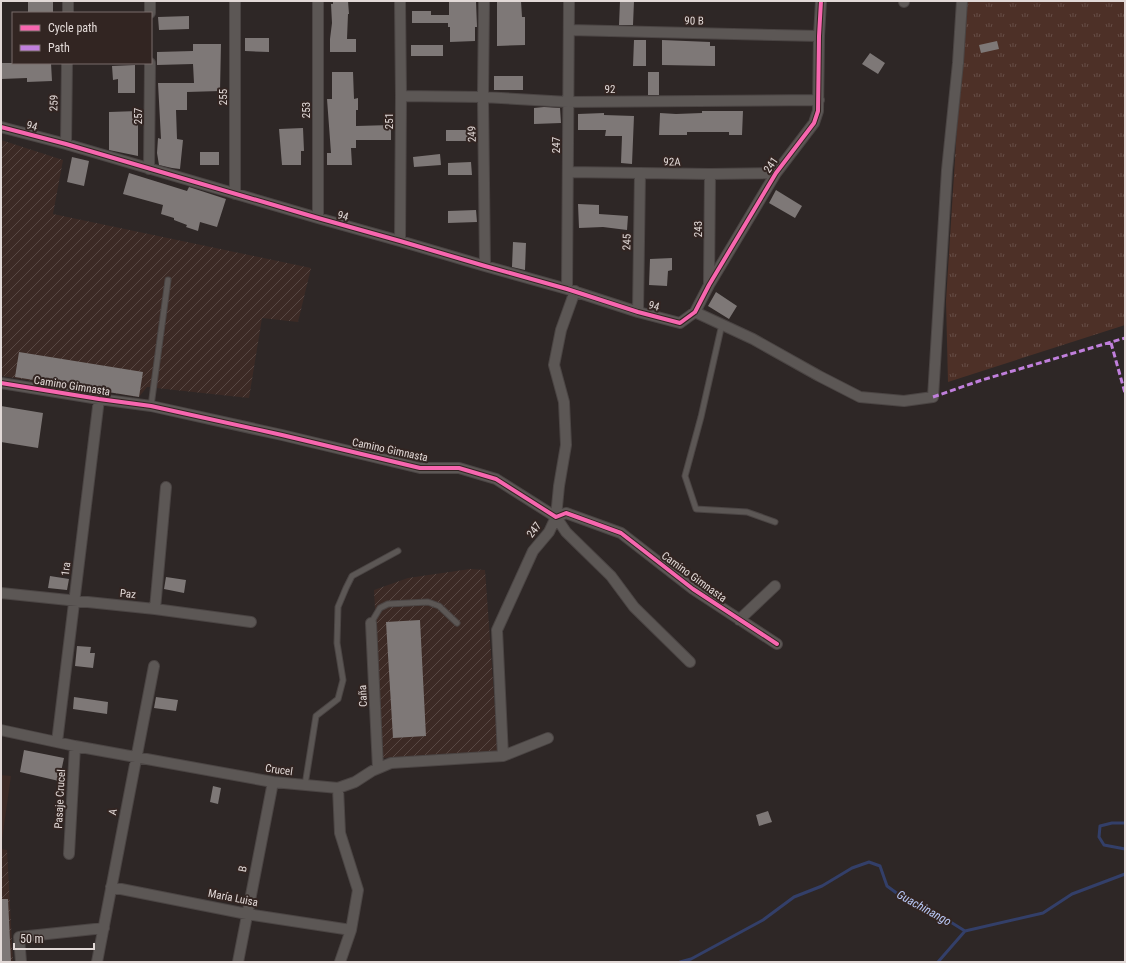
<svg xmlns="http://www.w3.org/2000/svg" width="1126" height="963" viewBox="0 0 1126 963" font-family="'Roboto Condensed',sans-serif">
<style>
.built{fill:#3c2a25}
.industrial{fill:url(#industrial-furrows)}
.grass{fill:url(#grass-tufts)}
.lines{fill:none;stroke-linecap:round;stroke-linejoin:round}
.stream{stroke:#333f69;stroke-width:3}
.building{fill:#7e7877}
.service-casing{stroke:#4b4544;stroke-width:7}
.minor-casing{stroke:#4b4544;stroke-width:12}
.service{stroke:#5c5755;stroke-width:5}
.minor{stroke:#5c5755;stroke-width:10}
.quiet{stroke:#c07fdc;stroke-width:3;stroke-dasharray:6 3;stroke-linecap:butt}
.cycleway-casing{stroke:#322522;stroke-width:6}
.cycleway{stroke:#f766af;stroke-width:4}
.labels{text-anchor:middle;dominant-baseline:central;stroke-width:4;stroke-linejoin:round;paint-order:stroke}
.street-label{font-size:11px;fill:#e2d9d7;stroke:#322522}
.water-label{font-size:12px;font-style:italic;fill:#b9c9f7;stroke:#322522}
</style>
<defs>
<pattern id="industrial-furrows" width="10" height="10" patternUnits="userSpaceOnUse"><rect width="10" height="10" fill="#3c2a25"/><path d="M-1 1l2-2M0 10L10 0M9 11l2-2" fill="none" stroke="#584844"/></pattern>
<pattern id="grass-tufts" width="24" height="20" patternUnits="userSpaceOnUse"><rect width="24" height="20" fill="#4d3027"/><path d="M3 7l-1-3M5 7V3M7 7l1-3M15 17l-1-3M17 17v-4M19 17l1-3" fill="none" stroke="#664d46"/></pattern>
</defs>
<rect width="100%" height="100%" fill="#2e2726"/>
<path class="built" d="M1,775L11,776L1,847Z"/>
<path class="industrial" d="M1,140L63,160L53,214L311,268L298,322L262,318L249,398L147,387L139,397L1,376Z
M470,569L485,570L498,751L383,758L374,590L408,578Z
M1,849L7,850L13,962H1Z"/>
<path class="grass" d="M965,1H1125V325L948,382L946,301Z"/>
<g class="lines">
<path class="stream" d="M1125,823H1112L1100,826L1099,837L1104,845L1125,849
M680,962L691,959L763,920L794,897L822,886L852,868L869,862L880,866L887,886L902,897L928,908L965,931L1043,913L1072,894L1125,874
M938,962L965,931"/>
</g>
<path class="building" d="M28,1H53V13H28Z
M333,1H348L349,14H348L347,39H356V52H330V39L332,23L331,4H333Z
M449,1H476L477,27H475V41L450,42V27H448V23H412V11H431V15H449Z
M497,1H521L522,17H525V45L497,46Z
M620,1H634L633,25H619Z
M189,16V29L159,30L158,17Z
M245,38H269V52L245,51Z
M634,40H646V66H633Z
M662,40L710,42V46H715V66L662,65Z
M997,41L999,49L981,53L979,45Z
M193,44H221L220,91L187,92V110H176L177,139L183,140L180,169L172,168L159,165L157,153L158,138L161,139L158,83H194L193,64L157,65V52L193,51Z
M411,45H443V56H411Z
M870,53L885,63L878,74L862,64Z
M1,63H51L52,81L27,82V78L1,79Z
M135,65V93H118V79L113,80L112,66Z
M332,72H353L354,99L358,98V110H356V126L391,125V140H356V148H351L352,165H327V153H331L327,99H332Z
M648,72H659V95H648Z
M494,76H523V90H494Z
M544,107L560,108L561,123L534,124V108Z
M138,111V156L109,150V112Z
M702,111H743L742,135H729V132H687V135H659L660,113L676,114L702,113Z
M604,113V115L634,116L632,164L621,163L622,136H605L606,130H578V114Z
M303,128L304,151H301V165H282L279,129Z
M446,130H473V141H446Z
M200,152H219V165H200Z
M440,154L441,165L414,167L413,157Z
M72,157L89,161L84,186L67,182Z
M471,162L472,175H448V163Z
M129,173L187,191L189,187L226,199L217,227L200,222L198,231L186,227L187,225L174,220V218L161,214L163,205L123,194Z
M776,190L802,206L795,218L769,203Z
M578,204L599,205V214L628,216L627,230L603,227L579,228Z
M476,210L477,222L448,223V211Z
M513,242L526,243L525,270L512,267Z
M672,258V270L668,271L667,286L649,285L650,259Z
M716,292L737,306L729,319L708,306Z
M19,352L143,372L139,397L15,377Z
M1,406L43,413L38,448L1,442Z
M50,576L69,579L67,590L48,588Z
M166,577L186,580L184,593L164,589Z
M420,620L426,736L393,738L386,622Z
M77,646L91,647L90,653H95L93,668L75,666Z
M74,697L108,702L107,714L73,709Z
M156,697L178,700L176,711L154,708Z
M24,750L64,758L59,781L20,772Z
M213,786L221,788L218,804L210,802Z
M768,811L772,822L759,826L756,815Z
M1,899H8L11,962H1Z"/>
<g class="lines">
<g class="service-casing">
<path id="service" d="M722,324L701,417L685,476L696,509L747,512L775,522
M151,406L168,280
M371,623L380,608L388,604L428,602L439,606L457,623
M305,785L316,716L338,699L343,680L337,643L338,607L346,588L352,576L398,551"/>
</g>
<g class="minor-casing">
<path id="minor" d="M235,1V194
M400,1L401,96L400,241
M484,1L483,97L485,266
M904,2V1
M68,13V1
M150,13V1
M569,30L819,36
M401,96L483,97L568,102L819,100
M1,127L66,144L318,218L400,241L485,266L567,289L638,312L680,323L695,312L709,285L776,173L814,123L818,111L819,36L821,1
M66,144L67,63
M149,169L150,63
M568,172L710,174L776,173
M318,218V1
M709,284L710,174
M567,289L569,1
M638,312L640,173
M695,312L753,339L819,376L860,397L904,401L933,397L947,170L958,63L962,1
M1,383L99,399L151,406L282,435L420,468H459L496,479L556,517L566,513L621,533L693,589L777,644
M556,517L566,532L611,576L634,607L690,662
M1,593L155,609L251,622
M155,609L166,487
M739,620L775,586
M371,623L378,768
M1,730L75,746L273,782L338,788L355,782L372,771L391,763L503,756L548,738
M57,742L99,399
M503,756L497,630L533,551L549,532L556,517L559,486L566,445L564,402L554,365L561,330L575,291
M338,788L340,833L358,890L351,930L340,962
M69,854L75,746
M111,887L247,914L351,930
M21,962L19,937L104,928
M97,962L154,666
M238,962L273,782"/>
</g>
<use href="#service" class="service"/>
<use href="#minor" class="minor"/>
<path class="quiet" d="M1111,343L1125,393
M933,397L982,380L1125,338"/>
<g class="cycleway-casing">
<path id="cycleway" d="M1,127L66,144L318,218L400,241L485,266L567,289L638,312L680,323L695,312L709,285L776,173L814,123L818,111L819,36L821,1
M1,383L99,399L151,406L282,435L420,468H459L496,479L556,517L566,513L621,533L693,589L777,644"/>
</g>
<use href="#cycleway" class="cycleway"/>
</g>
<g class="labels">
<g class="street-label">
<text transform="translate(694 21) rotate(1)">90 B</text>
<text x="610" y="89">92</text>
<text transform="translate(223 97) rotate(-90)">255</text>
<text transform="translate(54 103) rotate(-89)">259</text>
<text transform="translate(306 110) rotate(-90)">253</text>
<text transform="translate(138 116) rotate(-90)">257</text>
<text transform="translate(389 121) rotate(-90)">251</text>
<text transform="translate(32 126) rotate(15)">94</text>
<text transform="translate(472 134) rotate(-91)">249</text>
<text transform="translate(556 145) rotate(-90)">247</text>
<text transform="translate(672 162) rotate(1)">92A</text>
<text transform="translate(771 165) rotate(-55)">241</text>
<text transform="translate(343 216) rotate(15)">94</text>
<text transform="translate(698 229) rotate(-90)">243</text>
<text transform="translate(627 242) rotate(-89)">245</text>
<text transform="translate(654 306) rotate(15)">94</text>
<text transform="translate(72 386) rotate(9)">Camino Gimnasta</text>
<text transform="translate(390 450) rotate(12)">Camino Gimnasta</text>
<text transform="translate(534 530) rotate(-53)">247</text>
<text transform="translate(66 569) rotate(-83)">1ra</text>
<text transform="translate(694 577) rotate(36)">Camino Gimnasta</text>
<text transform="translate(128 594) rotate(6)">Paz</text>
<text transform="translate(363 696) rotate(-93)">Caña</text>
<text transform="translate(279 770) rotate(8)">Crucel</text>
<text transform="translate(60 799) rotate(-87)">Pasaje Crucel</text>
<text transform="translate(113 812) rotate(-79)">A</text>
<text transform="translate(243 869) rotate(-79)">B</text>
<text transform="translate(233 898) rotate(11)">María Luisa</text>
</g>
<g class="water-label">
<text transform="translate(924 908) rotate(29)">Guachinango</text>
</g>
</g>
<rect width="1126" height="963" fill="none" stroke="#e2d9d7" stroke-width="4"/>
<rect x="12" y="12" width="140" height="52" fill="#322522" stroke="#786d6a"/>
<rect x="20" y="25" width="20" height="6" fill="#f766af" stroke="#786d6a"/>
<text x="48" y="32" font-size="12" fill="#e2d9d7">Cycle path</text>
<rect x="20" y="45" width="20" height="6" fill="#c07fdc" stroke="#786d6a"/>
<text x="48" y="52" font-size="12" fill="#e2d9d7">Path</text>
<path d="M14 943v6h80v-6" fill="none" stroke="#e2d9d7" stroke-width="2"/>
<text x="20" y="943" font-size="12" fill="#e2d9d7" stroke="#322522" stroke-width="3" paint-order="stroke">50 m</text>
</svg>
